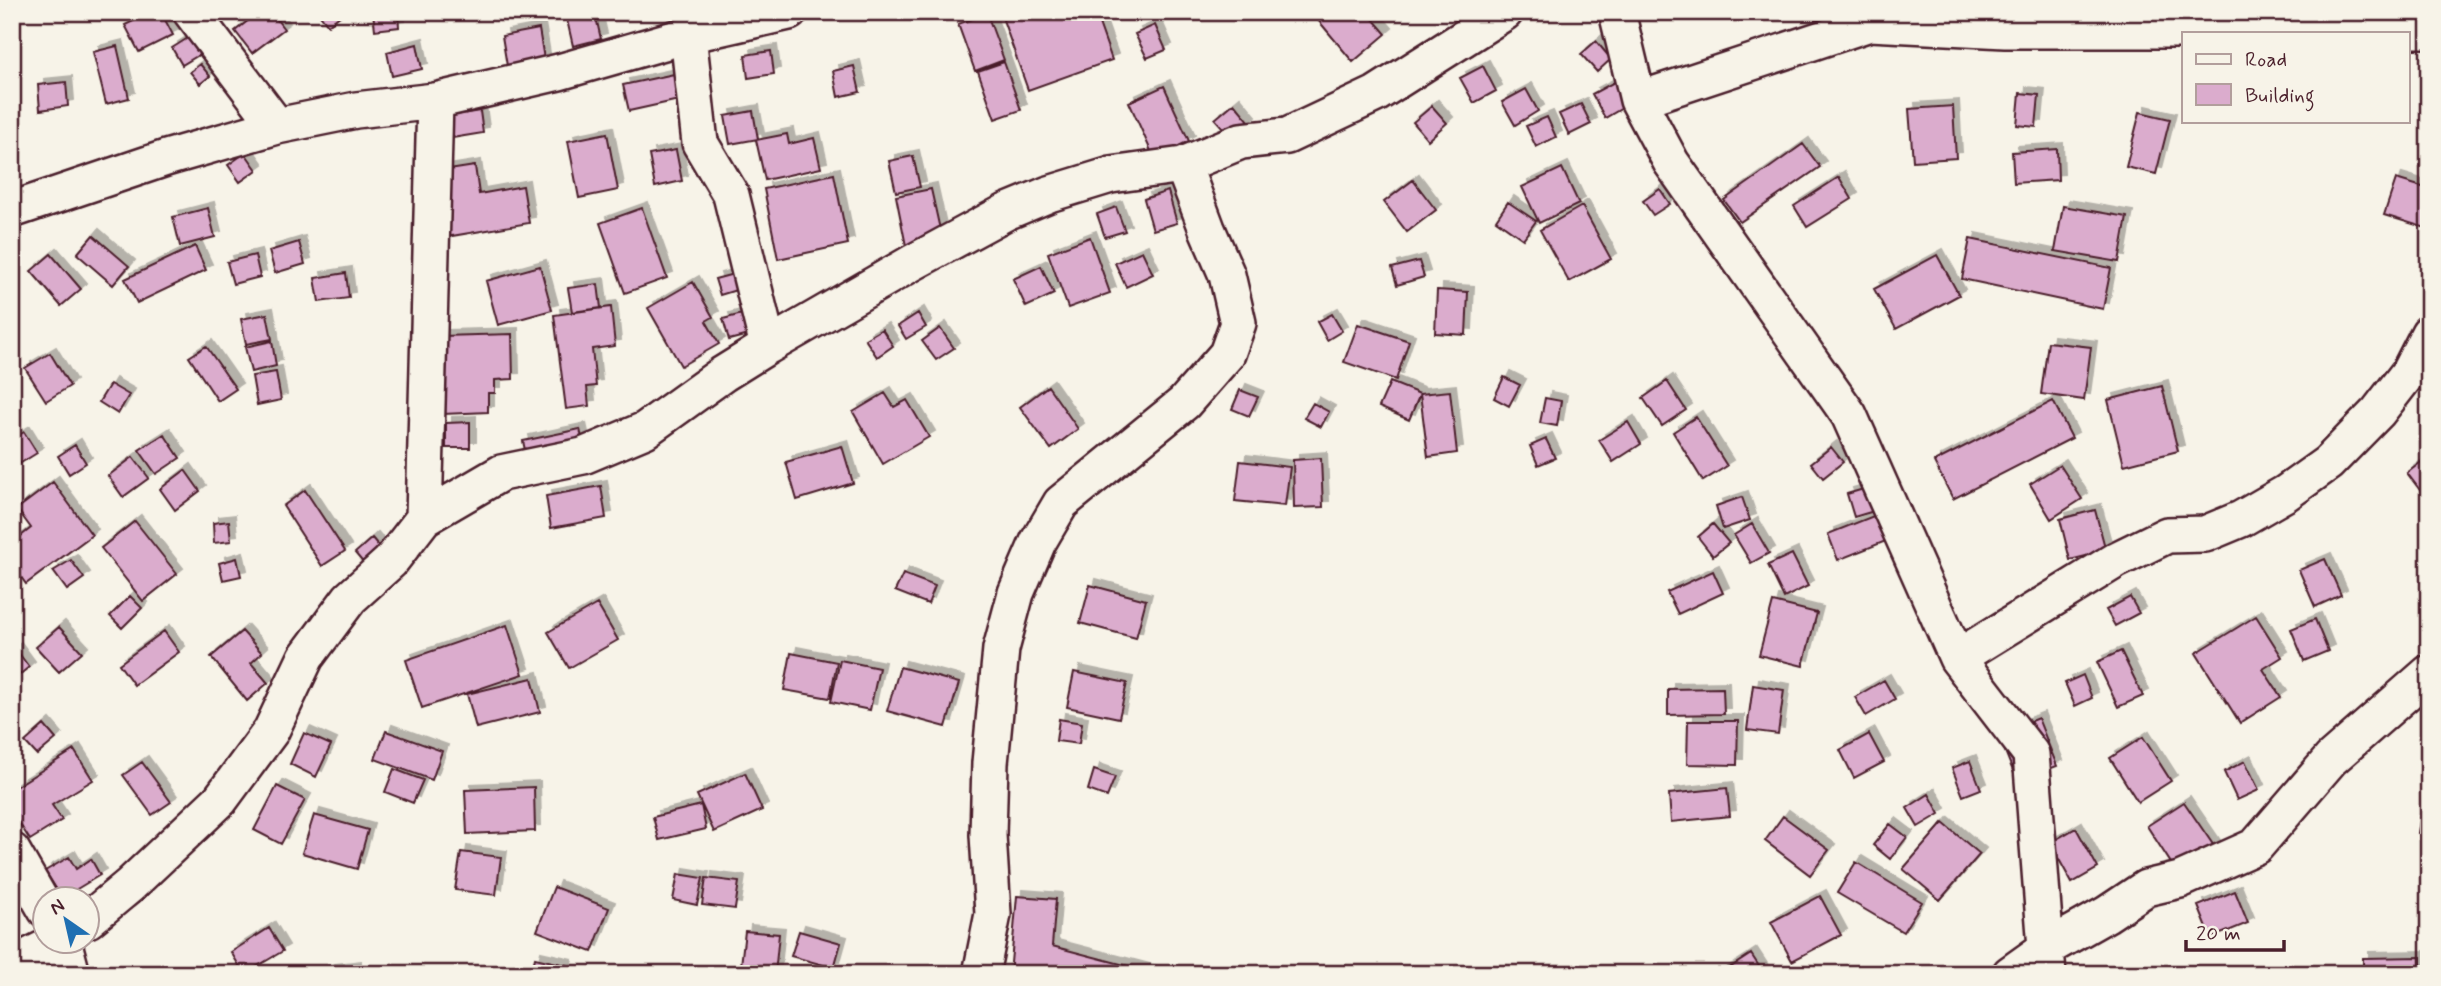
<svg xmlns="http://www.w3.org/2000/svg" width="2441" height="986" viewBox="0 0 2441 986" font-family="Mynerve,sans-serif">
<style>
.building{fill:#dbaccd;stroke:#4a1f2b;stroke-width:2;filter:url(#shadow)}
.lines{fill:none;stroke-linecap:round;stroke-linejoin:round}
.minor-casing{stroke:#4a1f2b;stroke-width:40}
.minor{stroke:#f7f3e8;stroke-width:35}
</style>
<defs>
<filter id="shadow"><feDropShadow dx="6" dy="-6" stdDeviation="0" flood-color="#0004"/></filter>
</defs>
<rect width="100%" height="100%" fill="#f7f3e8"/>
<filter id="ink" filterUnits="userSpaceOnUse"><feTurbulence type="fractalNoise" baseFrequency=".0143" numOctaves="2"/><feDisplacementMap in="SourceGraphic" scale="14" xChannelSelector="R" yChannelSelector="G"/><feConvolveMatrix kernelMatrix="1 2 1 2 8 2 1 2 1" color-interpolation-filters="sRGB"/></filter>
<g filter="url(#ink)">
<path class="building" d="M152,12H161L173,35L139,52L125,25Z
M259,12H271L284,29L252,53L235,31Z
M318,12H345L328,25Z
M373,12H398L399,27L375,30Z
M1016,12H1095L1112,60L1028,90L1002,17Z
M1327,12H1367L1386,34L1353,62L1318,20Z
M595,13L601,39L573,46L567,20Z
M987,14L1004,60L975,71L958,24Z
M1155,25L1166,50L1147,58L1135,34Z
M539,29L544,59L507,66L502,36Z
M191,36L202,53L182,65L172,48Z
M1596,41L1611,59L1597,72L1581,54Z
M417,44L422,69L392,76L387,52Z
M117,46L129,98L106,104L93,52Z
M771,51L774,74L748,78L745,55Z
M1004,62L1021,110L995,119L978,71Z
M200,64L210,76L200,84L190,72Z
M854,66L860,92L838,97L833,71Z
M1483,66L1496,91L1474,103L1460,78Z
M674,74L679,100L629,111L623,85Z
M1618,80L1631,103L1605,118L1592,94Z
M66,82L68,106L40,110L38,85Z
M1164,86L1189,141L1154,158L1129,102Z
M1526,89L1538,111L1515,125L1502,102Z
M2020,93L2039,95L2036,127L2017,125Z
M1234,103L1250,122L1231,137L1215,119Z
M1581,104L1591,124L1569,135L1559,114Z
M1432,106L1447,123L1428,140L1413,122Z
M1953,106L1956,158L1913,161L1909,109Z
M480,111L483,133L452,138L449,116Z
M753,111L758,139L730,144L725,116Z
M2140,112L2170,119L2156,174L2126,167Z
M1547,117L1556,137L1536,147L1526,126Z
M607,133L618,190L579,198L568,141Z
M787,134L789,144L814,138L821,168L765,180L756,140Z
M1803,144L1820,167L1740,222L1724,200Z
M2057,149L2058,180L2014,183L2012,152Z
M676,150L682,181L655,187L649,155Z
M245,153L257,170L240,182L228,165Z
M913,156L920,187L896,192L889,161Z
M475,166L479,194L523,186L529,223L446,237L436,172Z
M1562,168L1579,204L1539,223L1522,187Z
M834,174L848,244L778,259L764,189Z
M1839,177L1852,199L1807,227L1794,206Z
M2396,179L2429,189V229L2384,215Z
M1413,180L1436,210L1407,232L1384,202Z
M931,189L943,243L907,251L896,196Z
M1660,189L1670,204L1653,215L1643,201Z
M1168,191L1177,223L1153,230L1144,199Z
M1508,202L1536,221L1523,239L1496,220Z
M1582,206L1611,259L1569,282L1540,230Z
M2063,206L2127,217L2119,262L2055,251Z
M1116,207L1125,231L1105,237L1097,214Z
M208,208L215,237L180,246L173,217Z
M642,208L667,278L625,293L600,223Z
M93,235L129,266L113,285L77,254Z
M1090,237L1110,293L1068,308L1048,253Z
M1970,239L2111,268L2103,309L1962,279Z
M299,242L305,264L275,273L269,251Z
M195,246L206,270L137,303L125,279Z
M1142,251L1153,274L1126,287L1115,263Z
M51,254L81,289L61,306L31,271Z
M255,255L260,277L233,284L227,262Z
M1937,255L1959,295L1896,329L1874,289Z
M1419,261L1424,277L1397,285L1392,268Z
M540,266L552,310L498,325L486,281Z
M1041,266L1054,294L1026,307L1013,279Z
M741,272L746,287L720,295L715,279Z
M346,273L349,298L319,302L315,278Z
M693,282L713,317L706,321L719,344L681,366L648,308Z
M598,284L601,308L572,312L568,288Z
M1437,290L1468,292L1466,335L1435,333Z
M611,307L615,346L592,349L596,386L587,387L589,406L566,409L554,315Z
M746,313L752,334L729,340L723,319Z
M918,313L926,327L906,339L898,326Z
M267,314L272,339L246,344L241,319Z
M1332,314L1342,331L1327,340L1317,322Z
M1358,324L1409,341L1396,380L1344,362Z
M940,328L954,348L936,360L922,341Z
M882,329L893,346L877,357L865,339Z
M512,334L513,379L495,380V393H488V412L443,414L441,336Z
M272,341L276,366L251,372L245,347Z
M2048,342L2091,347L2084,400L2041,394Z
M206,346L236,389L218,401L189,357Z
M50,353L70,386L46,401L25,368Z
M276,372L281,400L257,405L252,376Z
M1504,377L1520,385L1509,406L1494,398Z
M1667,381L1686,410L1662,426L1643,398Z
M1390,382L1420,394L1409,420L1379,407Z
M110,384L129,395L118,414L99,402Z
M1048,386L1078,429L1051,449L1020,407Z
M2162,386L2178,451L2124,465L2108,400Z
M1240,390L1258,397L1249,416L1232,409Z
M1450,391L1457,453L1428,457L1420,394Z
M885,393L894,407L907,400L929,437L883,464L853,412Z
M1545,398L1561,401L1557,426L1540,423Z
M2053,401L2072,438L1953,499L1934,462Z
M1313,403L1329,412L1321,427L1304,418Z
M1696,417L1727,466L1703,481L1673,432Z
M470,422V448H446V423Z
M1628,422L1641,444L1613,462L1599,440Z
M580,429L585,452L528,464L523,441Z
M24,432L37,453L16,466L12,461V439Z
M164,434L180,458L156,474L139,450Z
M1546,439L1555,458L1538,465L1530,446Z
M75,445L86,463L69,474L58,456Z
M842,446L853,483L797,500L786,462Z
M1831,447L1843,462L1823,478L1811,463Z
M2429,456V502L2407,473Z
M133,457L149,478L123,497L108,476Z
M1321,458L1323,507L1294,508L1293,460Z
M1240,461L1290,467L1285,506L1235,501Z
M2060,465L2082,499L2051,519L2030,484Z
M185,470L200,491L175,510L160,489Z
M53,482L92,535L26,584L12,565V543L31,528L17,509Z
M1877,485L1884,508L1854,517L1847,494Z
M601,486L606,518L551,528L546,496Z
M305,490L345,551L322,566L283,506Z
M1742,497L1750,520L1723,529L1716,506Z
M2095,510L2106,551L2070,560L2060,519Z
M1876,515L1886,541L1838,560L1828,534Z
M135,521L177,574L143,601L101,548Z
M229,521L231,541L214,543L213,523Z
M1713,524L1729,543L1713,556L1698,537Z
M1752,524L1769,553L1751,563L1734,535Z
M372,538L387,556L370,571L355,553Z
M1792,554L1808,586L1784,598L1768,565Z
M237,558L241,576L223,580L219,563Z
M2325,559L2341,595L2315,607L2299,570Z
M71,560L84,578L67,590L53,571Z
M1713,571L1723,593L1678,614L1667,592Z
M903,574L935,586L928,604L895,591Z
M1090,585L1146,600L1136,638L1080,623Z
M130,596L142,608L122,628L110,616Z
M2130,597L2139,613L2115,626L2106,610Z
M1773,602L1817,613L1803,666L1759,655Z
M597,604L618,640L569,668L548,632Z
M2256,616L2282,657L2263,669L2281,697L2240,723L2196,653Z
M2315,619L2328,651L2304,661L2291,629Z
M507,625L523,674L422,708L406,660Z
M59,627L82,652L59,672L36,647Z
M164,631L179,652L134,685L119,664Z
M242,631L262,653L251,663L268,683L247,701L211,657Z
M15,648L29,667L12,681V650Z
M2121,651L2143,696L2118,707L2097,662Z
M791,653L837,662L830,698L784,690Z
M840,660L879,668L870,710L831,702Z
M900,667L959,683L946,727L887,711Z
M1074,672L1127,683L1119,718L1067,707Z
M2083,675L2092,698L2075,706L2065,683Z
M532,678L540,712L476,728L467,694Z
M1884,680L1895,699L1866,716L1855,697Z
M1753,685L1784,690L1778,734L1747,730Z
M1723,688L1724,714L1668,715V689Z
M2038,718L2057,766L2017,781L1998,734Z
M1059,719L1082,723L1079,744L1056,741Z
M1688,721H1738L1737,765L1687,764Z
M44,725L56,739L37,755L25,742Z
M386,731L442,751L432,780L375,759Z
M304,733L331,745L316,777L290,764Z
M1869,734L1884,762L1854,778L1840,750Z
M2143,737L2171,781L2138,802L2110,758Z
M74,750L93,780L52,805L62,820L30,840L12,812V789Z
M1970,761L1981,789L1963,796L1952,768Z
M2245,761L2259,790L2237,800L2224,772Z
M142,762L171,802L152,815L123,775Z
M394,769L423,780L413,803L385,792Z
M1094,770L1115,777L1107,797L1088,790Z
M745,773L762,810L714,832L697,795Z
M277,786L305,800L281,844L254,830Z
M534,787L535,831L467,834L465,790Z
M1727,788L1730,816L1671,822L1669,794Z
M1929,794L1940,814L1918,827L1907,808Z
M2184,802L2216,849L2178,874L2147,826Z
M2423,802L2429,803V835L2418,833Z
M701,805L706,829L659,840L653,817Z
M314,815L368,830L357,869L302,853Z
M1783,816L1829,850L1810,875L1765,841Z
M1943,823L1980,854L1940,900L1903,869Z
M1890,824L1907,837L1890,859L1873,845Z
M2076,828L2098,868L2072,883L2050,843Z
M461,852L501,857L496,895L455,890Z
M69,857L76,869L91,859L100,875L62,898L45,871Z
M1856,862L1922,902L1903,932L1837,893Z
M678,874L703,878L697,905L673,900Z
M706,878L739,882L735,909L702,905Z
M554,887L609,908L592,952L537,931Z
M2235,891L2248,923L2211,938L2198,906Z
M1017,896L1056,899L1052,946L1159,974H1010Z
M1820,896L1841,935L1792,961L1771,922Z
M269,928L283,951L244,974L231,952Z
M745,931L779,934L775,974H740Z
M799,931L841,943L834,968L791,956Z
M1751,954L1764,974H1723L1722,973Z
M2421,957V974H2363V958Z
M535,958L566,965L564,974H531Z
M355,967V974H329L328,970Z"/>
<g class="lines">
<g class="minor-casing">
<path id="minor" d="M191,12L277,126
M1617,12L1638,100L1671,162L1849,415L1957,658L2031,754L2048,974
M1638,100L1870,23L2005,30H2429
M12,210L166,158L277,126L356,110L435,101L559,72L688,35L789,12
M768,346L912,263L1006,212L1049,194L1111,175L1183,165L1241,141L1287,136L1376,94L1505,12
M424,518L435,101
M1957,658L2116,560L2167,535L2205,534L2241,519L2286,493L2328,463L2378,412L2409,372L2429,333
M12,851L46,910
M88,920L130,885L220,800L271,731L306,657L350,598L390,562L424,518L501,473L583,456L645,430L723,374L768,346L731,195L700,143L688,35
M63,940L72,974
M12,965L61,940
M981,974L993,914L988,835L990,763L1001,649L1016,593L1038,542L1061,503L1184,403L1227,354L1238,323L1227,275L1207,229L1183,165
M2010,974L2045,949L2107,914L2146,888L2180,880L2256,846L2331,759L2429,673"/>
</g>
<use href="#minor" class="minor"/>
</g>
</g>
<rect width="2441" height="986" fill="none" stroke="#f7f3e8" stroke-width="42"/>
<rect x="21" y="21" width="2399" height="944" fill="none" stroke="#4a1f2b" stroke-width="2.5" filter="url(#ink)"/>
<rect x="2182" y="32" width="228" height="91" fill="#f7f3e8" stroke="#b29e9c" stroke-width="2"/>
<rect x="2196" y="54" width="35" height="10" fill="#f7f3e8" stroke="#b29e9c" stroke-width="2"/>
<text x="2245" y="66" font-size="21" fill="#4a1f2b">Road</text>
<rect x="2196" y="84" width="35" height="21" fill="#dbaccd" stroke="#b29e9c" stroke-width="2"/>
<text x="2245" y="102" font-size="21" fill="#4a1f2b">Building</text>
<g transform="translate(66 920) rotate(326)"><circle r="33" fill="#f7f3e8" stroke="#b29e9c" stroke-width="2"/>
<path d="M0-5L12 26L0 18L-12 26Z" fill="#1f6fb2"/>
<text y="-10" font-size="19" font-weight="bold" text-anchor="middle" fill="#4a1f2b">N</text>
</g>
<path d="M2186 940v10h98v-10" fill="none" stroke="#4a1f2b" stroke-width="3.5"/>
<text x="2196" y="940" font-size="21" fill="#4a1f2b" stroke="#f7f3e8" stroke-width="5" paint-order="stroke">20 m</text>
</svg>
